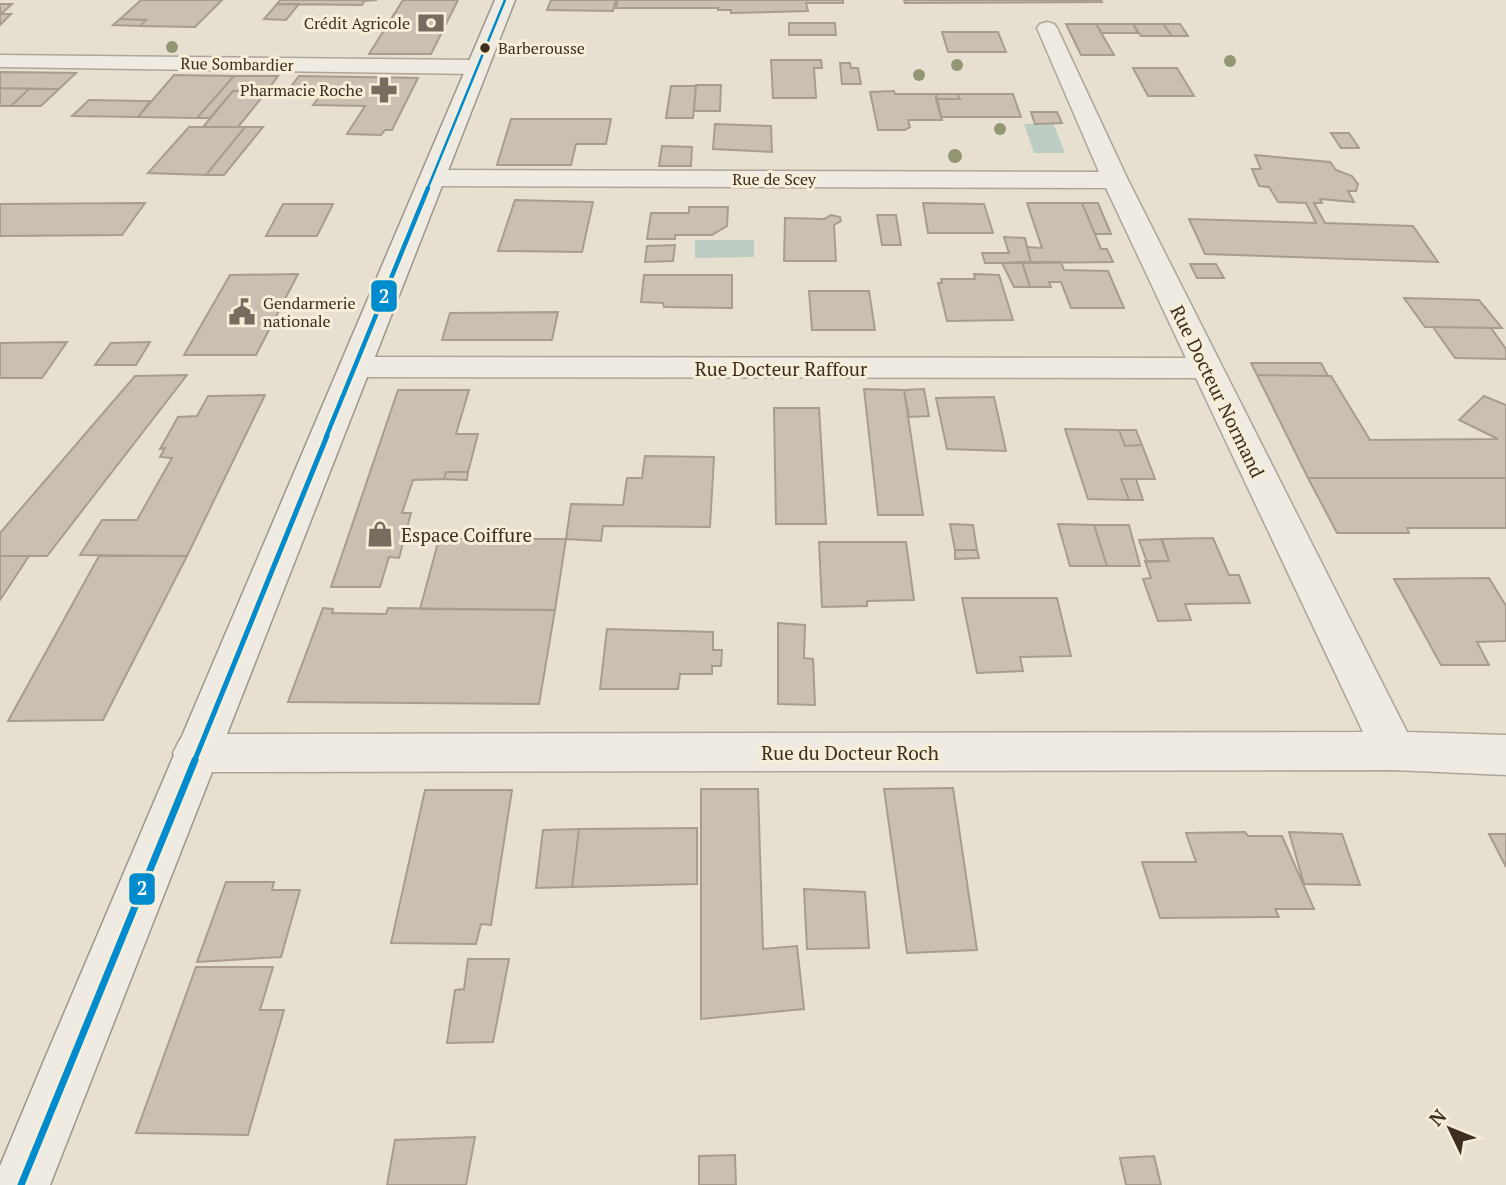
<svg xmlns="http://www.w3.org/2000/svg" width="1506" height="1185" viewBox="0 0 1506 1185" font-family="'PT Serif',serif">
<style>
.water{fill:#bcccc2}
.building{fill:#cbbfb2;stroke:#a89c90;stroke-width:2}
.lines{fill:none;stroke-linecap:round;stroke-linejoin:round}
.minor-casing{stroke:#ada599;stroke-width:3}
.secondary-casing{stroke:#9c958a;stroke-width:3}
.minor{fill:#efebe3;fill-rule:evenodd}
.secondary{fill:#efebe3;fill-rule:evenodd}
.bus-1-far3-casing{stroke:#f7eed8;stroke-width:5}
.bus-1-far2-casing{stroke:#f7eed8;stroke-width:9}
.bus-1-far1-casing{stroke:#f7eed8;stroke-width:10}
.bus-1-casing{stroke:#f7eed8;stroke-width:12}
.bus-1-far3{stroke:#008bce;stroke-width:2.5}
.bus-1-far2{stroke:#008bce;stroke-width:4.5}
.bus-1-far1{stroke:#008bce;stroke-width:5}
.bus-1{stroke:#008bce;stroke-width:7}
.tree{fill:#929673}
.bus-dot{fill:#3d2e20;stroke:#f7eed8;stroke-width:2.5}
.labels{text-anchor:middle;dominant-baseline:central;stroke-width:6;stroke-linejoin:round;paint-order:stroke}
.far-poi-label{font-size:16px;fill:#3d2e20;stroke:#f7eed8;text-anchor:end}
.far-bus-label{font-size:16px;fill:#3d2e20;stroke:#f7eed8;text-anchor:start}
.far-street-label{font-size:16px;fill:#3d2e20;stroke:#f7eed8}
.street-label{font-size:19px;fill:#3d2e20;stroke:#f7eed8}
.poi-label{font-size:19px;fill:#3d2e20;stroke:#f7eed8;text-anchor:start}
.line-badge{stroke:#f7eed8;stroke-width:2.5}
.badge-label{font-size:19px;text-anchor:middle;font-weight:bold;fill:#fff}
</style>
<rect width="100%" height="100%" fill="#e7e0d1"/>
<path class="water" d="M1053,123L1065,153H1034L1024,124Z
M695,240H754V257L695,258Z"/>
<path class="building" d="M141,0H222L195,27L140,26L146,20L120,19Z
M280,0H377L364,1L362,5L277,4Z
M403,0H458L431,54H369Z
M551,0H616L613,11L547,10Z
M618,0H843V3H806L808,11L731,13V10H718V8H616Z
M904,0H1101L1102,2L905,3Z
M0,4H12L1,14H11L0,25Z
M277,4H299L286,20L264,19Z
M120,19L146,20L140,26L113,25Z
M789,23H835L836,35H789Z
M1066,24H1096L1114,55H1081Z
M1096,24H1133L1138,33H1102Z
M1133,24H1163L1172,36H1141Z
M1163,24H1180L1188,36H1172Z
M942,32H998L1006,52H948Z
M771,60H821L822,68H814L816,98H773Z
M840,63H850L851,68H858L861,84H842Z
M1133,68H1177L1194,96H1148Z
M0,72L76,73L59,89L0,88Z
M174,75L234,76L197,118L138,117Z
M234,76H278L267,91H233L210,118H197Z
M299,76L418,78L392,130H385L381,135L347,134L365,106L313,105L325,90L289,89Z
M696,85H721L720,111H694Z
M671,86H696L693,118H666Z
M0,88L29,89L11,106H0Z
M29,89H59L41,106H11Z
M233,91H267L238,127H203Z
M894,91L895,94H936L942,120H908L910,127L905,130H878L870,92Z
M936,94H957L960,99H936Z
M957,94H1013L1021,117H941L936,99H960Z
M89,100L143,101H150L138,117L72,116Z
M1031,112H1057L1062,123L1035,124Z
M511,119H611L606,144H576L571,165H497Z
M715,124L771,126L772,152L713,149Z
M189,127H245L206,175L148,173Z
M245,127H263L224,175H206Z
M1331,133H1349L1359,148H1341Z
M662,146L692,147L691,166H659Z
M1255,155L1330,162L1336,170L1352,176L1358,184L1356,191H1348L1354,202L1320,199L1322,203H1314L1325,223L1413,226L1438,262L1205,254L1189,219L1316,223L1306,203L1278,202L1269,187L1259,186L1252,169H1261Z
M515,200L593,202L582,252L498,251Z
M145,203L122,235L0,236V204Z
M923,203L984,204L993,233H928Z
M1027,203H1082L1101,249H1107L1113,262L1031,263L1027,247L1042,248Z
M1082,203H1098L1111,234H1095Z
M283,204H333L317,236H266Z
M689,207H728L727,226L712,235H675V239H647L651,213H689Z
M831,215L840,217L841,221L834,225L836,261H784L785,218L824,219Z
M877,215H896L901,245H882Z
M1004,237L1025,238L1031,263H985L982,253H1009Z
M675,245L673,261L645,262L647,246Z
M1022,262H1061L1064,270L1108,271L1124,308H1071L1061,282H1049L1051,287H1030Z
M1022,262L1030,287H1014L1002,263Z
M1190,264H1216L1224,278H1197Z
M298,274L256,355H184L230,275Z
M974,274L999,275L1013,320L947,321L938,283H942L941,279H975Z
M644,275H732V308L664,307L663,303L641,302Z
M809,291H869L875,330H812Z
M1404,298L1479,300L1502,328L1425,327Z
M558,312L552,340H442L450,313Z
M1433,327L1491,328L1506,349V359L1455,358Z
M67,342L42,378H0V343Z
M150,342L136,365H95L111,343Z
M1251,363H1321L1328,376L1257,375Z
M187,375L47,556H0V533L135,376Z
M1257,375L1331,376L1370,440L1498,439L1459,420L1484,396L1506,405V478H1308Z
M864,389L904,390L923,515H878Z
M924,389L929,416L909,417L904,390Z
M398,390H469L456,434H478L468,472H446L444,479L413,480L402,513H411L399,558L389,557L380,587H331Z
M265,395L187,556L80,555L102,520H137L172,458L160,457L165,448L160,449L178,417L197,416L208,396Z
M994,397L1006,451L947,449L936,398Z
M774,408H819L826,524H776Z
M1065,429L1119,430L1125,446L1142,445L1155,479H1121L1129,500L1088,499Z
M1119,430H1136L1142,445L1125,446Z
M645,456L714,457L710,527L603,526L601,541L566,539L571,504L623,505L627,478H642Z
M446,472H468L467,480L444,479Z
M1308,478H1506V528H1407L1409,533H1337Z
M1121,479H1136L1143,500H1129Z
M950,524L973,525L977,550H955Z
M1058,524L1094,525L1107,566H1070Z
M1094,525H1129L1140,566H1107Z
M1213,538L1229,575H1239L1250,603L1185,604L1191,620L1158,621L1143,579L1151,578L1145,561H1169L1161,539Z
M439,539H566L555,610L420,609Z
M1162,539L1169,561L1147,562L1139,540Z
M819,542H906L914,600L867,601V606L822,607Z
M955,550H977L979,558L955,559Z
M0,556H29L0,600Z
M99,556H187L103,720L8,721Z
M1489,578L1506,606V641L1477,642L1489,665H1441L1394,579Z
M962,598H1057L1071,656L1020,657L1023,671L977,673Z
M323,608L333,609L332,613L386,614L388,608L555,610L539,704L288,702Z
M778,623L805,625L804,658L813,659L815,705L778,704Z
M607,629L713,632V650H722L721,666H712V674H680L678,689H600Z
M953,788L977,950L907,953L884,789Z
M701,789H758L763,949L797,946L804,1009L701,1019Z
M425,790H512L491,925L481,924L476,944L391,943Z
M697,828V884L572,887L579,829Z
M579,829L572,887L536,888L543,830Z
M1245,832L1248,836H1282L1314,909H1275L1279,917L1160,918L1142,862H1196L1186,833Z
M1289,832L1342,834L1360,885L1304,884Z
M1489,834H1506V867Z
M226,882H274L272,890H300L281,957L197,962Z
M804,889L865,892L869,948L807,949Z
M468,959H509L493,1042L447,1043L455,990L464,989Z
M196,967H273L260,1010H284L248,1135L136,1133Z
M475,1137L466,1185H387L395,1140Z
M735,1155L736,1185H699V1156Z
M1154,1156L1161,1185H1126L1120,1158Z"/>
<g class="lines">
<g class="minor-casing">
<path id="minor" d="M1047,22L1054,24L1057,28L1128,180L1407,732L1506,735V775L1394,770L195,772L180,767L173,753L180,739L195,734L1363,732L1196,378L357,377L346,374L341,367L346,360L357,357L1186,358L1106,188L434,186L425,183L421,178L425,173L434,170L1099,172L1037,28L1040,24Z
M0,55L475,60L483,62L486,67L483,72L475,74L0,67Z"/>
</g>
<g class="secondary-casing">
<path id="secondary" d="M495,0H515L50,1185H0V1166L43,1063Z"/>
</g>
<use href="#minor" class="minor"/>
<use href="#secondary" class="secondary"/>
<g class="bus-1-far3-casing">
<path id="bus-1-far3" d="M427,190L505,0"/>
</g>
<g class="bus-1-far2-casing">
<path id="bus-1-far2" d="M326,437L428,188"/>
</g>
<g class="bus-1-far1-casing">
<path id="bus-1-far1" d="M194,762L327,436"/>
</g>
<g class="bus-1-casing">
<path id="bus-1" d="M21,1185L195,760"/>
</g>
<use href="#bus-1-far3" class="bus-1-far3"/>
<use href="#bus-1-far2" class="bus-1-far2"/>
<use href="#bus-1-far1" class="bus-1-far1"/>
<use href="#bus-1" class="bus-1"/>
</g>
<g class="tree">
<circle cx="172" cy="47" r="6"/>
<circle cx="1230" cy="61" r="6"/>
<circle cx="957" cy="65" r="6"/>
<circle cx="919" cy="75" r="6"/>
<circle cx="1000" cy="129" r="6"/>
<circle cx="955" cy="156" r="7"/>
</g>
<defs>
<g id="bank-bare" transform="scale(2.1)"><path d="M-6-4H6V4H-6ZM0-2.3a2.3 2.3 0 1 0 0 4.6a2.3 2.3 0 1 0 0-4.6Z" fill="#786c5e" stroke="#f7eed8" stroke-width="2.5" paint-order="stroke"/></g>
<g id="pharmacy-bare" transform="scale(2.1)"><path d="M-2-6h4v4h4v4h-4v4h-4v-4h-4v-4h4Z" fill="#786c5e" stroke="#f7eed8" stroke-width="2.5" paint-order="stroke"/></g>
<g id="civic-bare" transform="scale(2.1)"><path d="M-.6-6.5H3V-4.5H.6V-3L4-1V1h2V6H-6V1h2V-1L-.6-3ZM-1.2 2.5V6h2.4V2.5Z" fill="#786c5e" stroke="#f7eed8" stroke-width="2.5" paint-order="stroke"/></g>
<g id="shop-bare" transform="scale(2.1)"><path d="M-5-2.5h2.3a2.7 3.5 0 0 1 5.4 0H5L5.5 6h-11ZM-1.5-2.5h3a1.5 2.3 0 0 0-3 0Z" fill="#786c5e" stroke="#f7eed8" stroke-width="2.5" paint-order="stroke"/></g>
</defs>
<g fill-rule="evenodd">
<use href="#bank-bare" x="431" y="23"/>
<use href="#pharmacy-bare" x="384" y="90"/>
<use href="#civic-bare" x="242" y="312"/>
<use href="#shop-bare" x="380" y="534"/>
</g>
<circle class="bus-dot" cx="485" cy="48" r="6"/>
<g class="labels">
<g class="far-poi-label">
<text x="410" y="23">Crédit Agricole</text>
<text x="363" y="90">Pharmacie Roche</text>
<text x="263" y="303" text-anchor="start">Gendarmerie<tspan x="263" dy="18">nationale</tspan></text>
</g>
<g class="far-bus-label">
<text x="498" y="48">Barberousse</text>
</g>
<g class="far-street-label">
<text transform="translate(237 64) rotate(1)">Rue Sombardier</text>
<text x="774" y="179">Rue de Scey</text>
</g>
<g class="street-label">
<text x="781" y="368">Rue Docteur Raffour</text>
<text transform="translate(1218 391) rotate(64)">Rue Docteur Normand</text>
<text x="850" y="752">Rue du Docteur Roch</text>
</g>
<g class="poi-label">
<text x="401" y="534">Espace Coiffure</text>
</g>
</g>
<g class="line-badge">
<rect x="370" y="279" width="28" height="34" rx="7" fill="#008bce"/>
<rect x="128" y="872" width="28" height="34" rx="7" fill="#008bce"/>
</g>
<g class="badge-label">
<text x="384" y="303">2</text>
<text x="142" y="895">2</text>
</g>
<g transform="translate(1450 1129) rotate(313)" stroke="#f7eed8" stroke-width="5" paint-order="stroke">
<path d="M0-5L12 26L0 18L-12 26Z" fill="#3d2e20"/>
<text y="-10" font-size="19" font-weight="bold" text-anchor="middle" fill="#3d2e20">N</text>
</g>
</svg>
